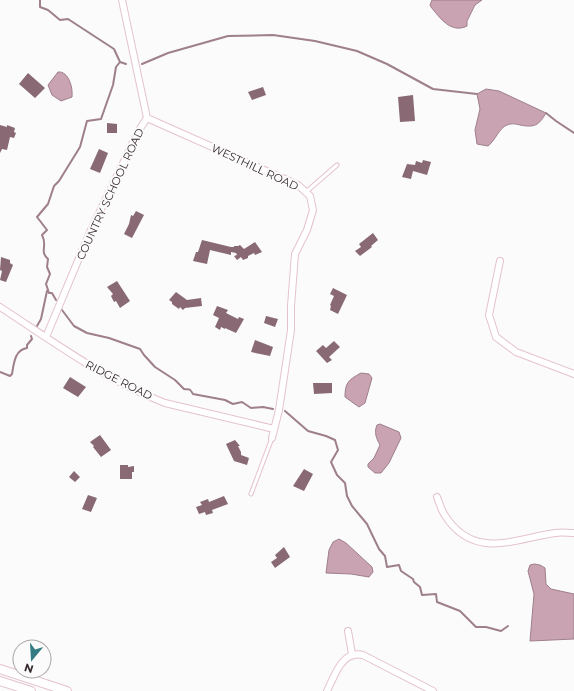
<svg xmlns="http://www.w3.org/2000/svg" width="574" height="691" viewBox="0 0 574 691" font-family="Montserrat,sans-serif">
<style>
.water{fill:#caa3b2;stroke:#9e7f8b}
.lines{fill:none;stroke-linecap:round;stroke-linejoin:round}
.stream{stroke:#9e7f8b;stroke-width:2}
.building{fill:#886974}
.service-casing{stroke:#e5c2cf;stroke-width:5}
.minor-casing{stroke:#e5c2cf;stroke-width:8}
.tertiary-casing{stroke:#e5c2cf;stroke-width:10}
.service{stroke:#fff;stroke-width:3}
.minor{stroke:#fff;stroke-width:6}
.tertiary{stroke:#fff;stroke-width:8}
.labels{text-anchor:middle;dominant-baseline:central;stroke-width:4;stroke-linejoin:round;paint-order:stroke}
.street-label{font-size:11px;fill:#372a2f;stroke:#fafbfa}
</style>
<rect width="100%" height="100%" fill="#fafbfa"/>
<path class="water" d="M432,0H482L475,5L467,21V26C451,34 440,18 431,7L430,5Z
M58,72C69,71 73,88 72,97L61,101L52,95L48,85Z
M486,89L499,91L546,113C539,125 535,128 520,125C516,124 512,123 507,125C499,128 495,141 488,146L477,144L475,130L480,109L477,94Z
M361,373L369,374L372,378L365,403L359,407L345,397C345,383 348,380 361,373Z
M380,424L399,432L401,438L389,463L381,473H375L368,467V464L374,458L380,445C376,438 374,432 377,425Z
M339,539L346,543L372,567L373,572L369,577L351,574L326,573L329,550L333,542Z
M534,564L540,565L545,568L546,584L551,589L574,594V639L530,641L534,594L528,571L530,565Z"/>
<g class="lines">
<path class="stream" d="M40,0V7L48,10L60,20L68,19L114,49L120,62L116,67L113,85L101,119L87,121L80,147L59,181L54,186L48,204L37,217L47,230L42,235C48,246 39,251 48,259L47,267L50,274L46,284L49,293H52L56,300
M120,62L126,64
M142,64L168,53L228,36L273,35L315,41L357,51L387,64L433,89L477,94
M546,113L556,121L574,133
M62,310L74,326L87,333L109,338L140,349L144,355L155,367L175,380L184,389C189,390 189,387 193,394L225,400L233,404L242,402L251,408L263,407L273,409
M37,326L41,319L47,291
M0,372L10,376L12,374C14,362 15,350 27,348V345L32,339L31,336
M285,411L308,431L326,436L335,440L338,450L331,462L337,475L345,483L347,496L352,506L367,524L379,549L385,556L387,567L399,565L401,571L413,579L414,582L420,587L422,595L436,594L437,602L460,611L476,627H486L501,631L508,626"/>
</g>
<path class="building" d="M28,73L45,88L35,98L19,84Z
M263,87L266,95L252,100L248,92Z
M413,95L415,121L400,122L398,97Z
M107,123L117,124V133H107Z
M0,125L7,127V125L15,128L14,132L16,133L14,138L10,137L7,150L2,149L0,153Z
M99,149L108,153L100,173L90,169Z
M423,160L431,162L427,175L413,171L411,179L402,177L407,164L415,165L416,161L422,163Z
M136,211L144,215L132,238L124,234L129,224L131,215L133,216Z
M373,233L378,240L371,246L372,247L360,256L355,251L361,247L359,244Z
M202,240L231,247H234V246H238L240,245L244,249L255,242L262,252L255,255L254,253L248,256V258L243,260L241,257L237,260L234,256L237,255L236,253L231,252V255L210,250L207,264L193,261L196,252H198Z
M1,257L10,260V263L13,265L6,282L0,280L2,271L0,270Z
M117,281L130,301L120,308L116,301L114,302L111,296L113,294L107,287Z
M333,288L347,295L338,314L330,310L331,306L330,305L334,296L330,294Z
M176,292L187,300L201,298L202,306L185,308L183,310L180,307L179,309L172,304V302L169,300Z
M217,306L228,310L226,313L238,319L239,317L244,319L236,333L225,328V329L221,327L220,330L215,327L219,318L213,315Z
M266,316L278,319L275,327L264,323Z
M255,340L273,347L270,356L251,352Z
M334,341L340,347L329,357L332,360L327,363L316,351L323,345L326,348Z
M70,377L86,387L78,397L63,388Z
M313,383H332V393L314,394Z
M100,435L111,450L101,457L93,447L94,446L90,442Z
M235,440L240,446H238L241,452V455L249,458L247,465L234,461L226,444Z
M120,465H128V467L134,466V472H132V479H120Z
M304,469L313,474L304,491L293,486Z
M74,471L80,477L75,482L69,477Z
M88,495L97,498L91,512L82,509Z
M224,496L228,504L212,510L213,513L206,515L205,512L199,514L196,507L202,505L200,502L208,499L209,502Z
M284,547L290,557L275,568L271,562L277,558L275,555Z"/>
<g class="lines">
<g class="service-casing">
<path id="service" d="M306,192L337,165
M251,494L272,438"/>
</g>
<g class="minor-casing">
<path id="minor" d="M147,118L298,185L310,196L313,210L307,230L295,254L291,306V330L279,410L272,438
M500,261L489,315L496,337L516,352L574,374
M0,307C54,342 105,380 165,403L274,429
M46,337L90,232L139,130L147,118L122,0
M437,497C439,502 441,509 444,514C473,561 514,539 555,533C562,532 568,533 574,533
M348,631L352,654
M327,691C335,675 342,650 363,655L433,691"/>
</g>
<g class="tertiary-casing">
<path id="tertiary" d="M0,669L67,691
M0,681L31,691"/>
</g>
<use href="#service" class="service"/>
<use href="#minor" class="minor"/>
<use href="#tertiary" class="tertiary"/>
</g>
<g class="labels">
<g class="street-label">
<text transform="translate(255 167) rotate(25)">WESTHILL ROAD</text>
<text transform="translate(110 194) rotate(-65)">COUNTRY SCHOOL ROAD</text>
<text transform="translate(119 380) rotate(27)">RIDGE ROAD</text>
</g>
</g>
<g transform="translate(32 659) rotate(198)"><circle r="19" fill="#fafbfa" stroke="#aca7a9"/>
<path d="M0-3L7 15L0 10L-7 15Z" fill="#347c83"/>
<text y="-6" font-size="11" font-weight="bold" text-anchor="middle" fill="#372a2f">N</text>
</g>
</svg>
